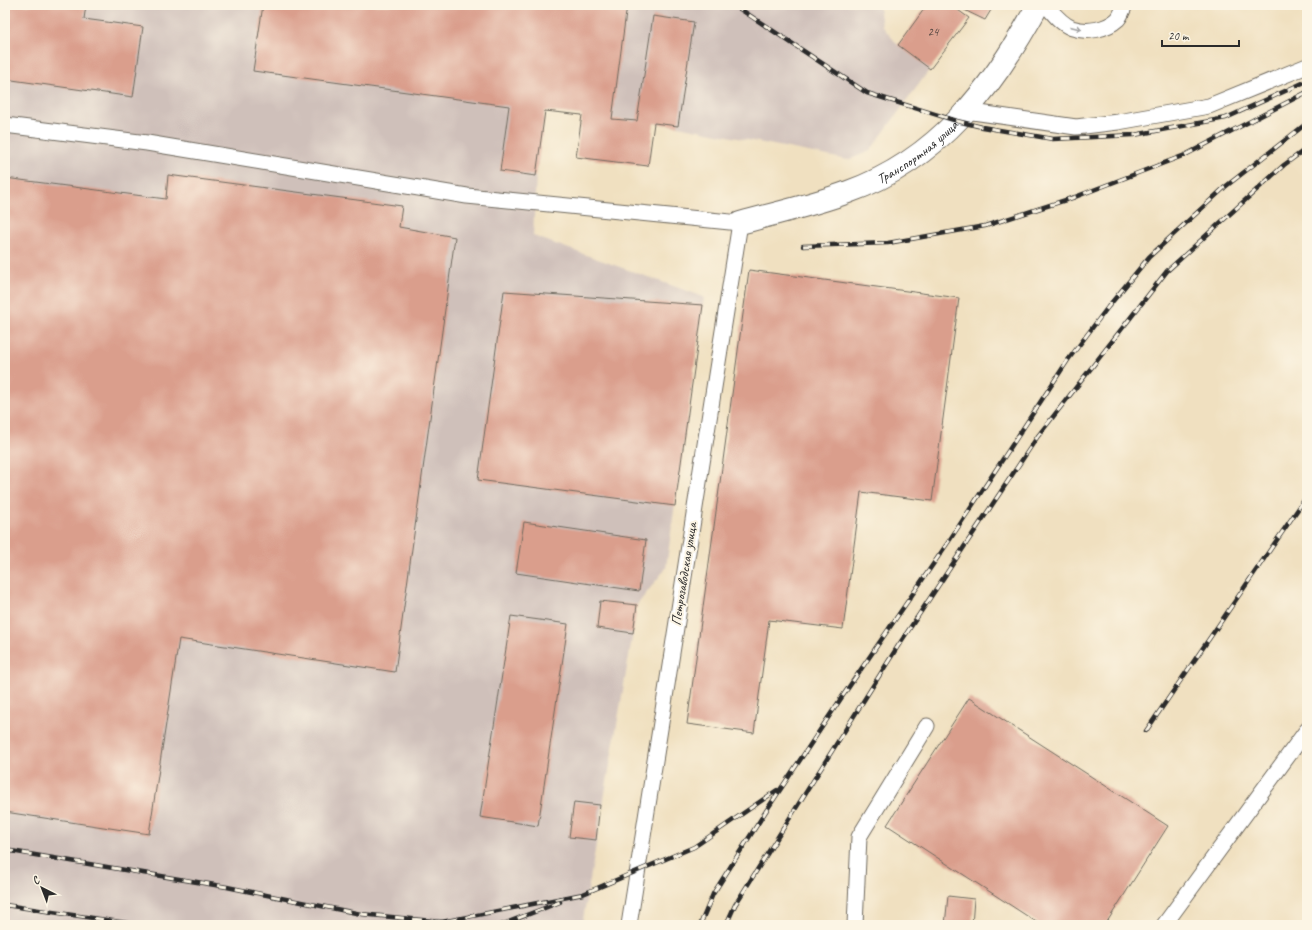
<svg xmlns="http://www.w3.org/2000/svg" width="1312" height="930" viewBox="0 0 1312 930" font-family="Caveat,sans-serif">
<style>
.industrial{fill:#cfc0ba}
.building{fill:#da9e8c}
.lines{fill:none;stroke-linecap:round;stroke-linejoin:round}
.service-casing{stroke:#706a5f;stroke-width:17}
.minor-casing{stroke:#706a5f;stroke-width:24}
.service{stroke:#fff;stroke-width:15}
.minor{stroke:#fff;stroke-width:22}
.rail-casing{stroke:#2b2b2b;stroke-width:4.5}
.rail{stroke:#fcf5e5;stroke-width:3;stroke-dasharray:9;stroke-linecap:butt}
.oneway{stroke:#a0a0a0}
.labels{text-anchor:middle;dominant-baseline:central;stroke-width:4;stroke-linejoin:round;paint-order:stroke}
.number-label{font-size:12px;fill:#574843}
.street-label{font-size:14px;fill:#2b2b2b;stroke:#fcf5e5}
</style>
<rect width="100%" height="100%" fill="#fcf5e5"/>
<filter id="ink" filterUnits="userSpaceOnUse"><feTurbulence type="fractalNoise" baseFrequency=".025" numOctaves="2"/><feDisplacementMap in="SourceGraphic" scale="8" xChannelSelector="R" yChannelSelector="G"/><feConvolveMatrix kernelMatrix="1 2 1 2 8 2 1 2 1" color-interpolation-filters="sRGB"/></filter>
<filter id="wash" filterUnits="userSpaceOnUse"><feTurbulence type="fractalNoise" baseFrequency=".012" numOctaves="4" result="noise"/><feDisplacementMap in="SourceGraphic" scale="16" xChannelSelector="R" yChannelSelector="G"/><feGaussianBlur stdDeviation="0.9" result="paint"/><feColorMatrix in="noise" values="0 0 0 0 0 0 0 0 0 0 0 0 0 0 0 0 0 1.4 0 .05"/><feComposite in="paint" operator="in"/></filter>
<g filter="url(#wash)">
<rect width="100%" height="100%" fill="#f0e0c0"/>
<path class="industrial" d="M5,5H879L882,26L898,45L930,69L870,151L848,160L678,126L545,111L536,176L533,236L704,297L666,568L637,605L633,633L582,925H5Z"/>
<g id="blocks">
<path class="building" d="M5,5H86L84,19L143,27L133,97L5,79Z
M263,5H627L612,119L637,121L653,16L694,22L678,126L654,123L648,166L576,157L582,115L545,111L536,176L500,171L509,106L253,71Z
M927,5H951L969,18L930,69L898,45Z
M954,5H994L985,20Z
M168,175L402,206L399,227L455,237L395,672L179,639L149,834L5,812V178L166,199Z
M749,270L959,298L932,501L861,492L843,629L769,620L754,733L687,724Z
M504,291L703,305L675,506L478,480Z
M524,522L646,540L639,591L516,573Z
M600,601L637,605L633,633L597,628Z
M511,616L568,624L538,826L480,817Z
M969,698L1168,826L1105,925H1041L887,825Z
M574,802L600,805L596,840L569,837Z
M948,896L974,899L972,925H945Z"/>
</g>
</g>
<g filter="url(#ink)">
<use href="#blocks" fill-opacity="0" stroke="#706a5f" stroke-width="1"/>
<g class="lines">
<g class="service-casing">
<path id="service" d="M1046,5C1053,13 1061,24 1072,28C1087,33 1106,30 1118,19C1121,15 1123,9 1125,5
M966,111L1076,127L1118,122L1209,106L1307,66
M5,125L147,143L467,196L740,223L629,925
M855,925L859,837L927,726
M1164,925L1307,730"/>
</g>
<g class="minor-casing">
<g id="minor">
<path id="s1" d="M740,223C776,213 813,205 848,192C939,160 994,86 1038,5"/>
</g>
</g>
<use href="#service" class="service"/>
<use href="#minor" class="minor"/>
<g class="rail-casing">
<path id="rail" d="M734,5L867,93L957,121L982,127L1053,139L1134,135L1226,118L1307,81
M803,246L888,243L985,226L1075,197L1185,155L1307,92
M1146,731L1307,496
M5,850L227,887L361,914L442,922L583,894L694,847L777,790
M5,905L140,925
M501,925L560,902
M700,925L713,894L766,811L842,697L949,541L1068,360L1108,307L1149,257L1188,221L1225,187L1307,123
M726,925L735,905L898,646L1038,436L1167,271L1284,165L1307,148"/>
</g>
<use href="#rail" class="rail"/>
</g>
<defs><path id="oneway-shaft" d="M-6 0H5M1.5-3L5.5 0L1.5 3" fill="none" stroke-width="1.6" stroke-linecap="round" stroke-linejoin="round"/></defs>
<use class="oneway" href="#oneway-shaft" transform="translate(1076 28) rotate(14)"/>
</g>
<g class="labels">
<g class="number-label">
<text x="933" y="32">24</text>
</g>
<g class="street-label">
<text stroke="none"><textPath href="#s1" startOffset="193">Транспортная улица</textPath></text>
<text transform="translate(684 574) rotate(-81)">Петрозаводская улица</text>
</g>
</g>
<rect width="1312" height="930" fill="none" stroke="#fcf5e5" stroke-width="20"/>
<g transform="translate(42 888) rotate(318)" stroke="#fcf5e5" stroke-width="3" paint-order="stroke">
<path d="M0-3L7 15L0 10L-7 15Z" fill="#2b2b2b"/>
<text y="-6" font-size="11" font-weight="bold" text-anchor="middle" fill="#2b2b2b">С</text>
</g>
<path d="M1162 40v6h77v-6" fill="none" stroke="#2b2b2b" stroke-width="2"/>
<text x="1168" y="40" font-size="12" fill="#2b2b2b" stroke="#fcf5e5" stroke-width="3" paint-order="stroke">20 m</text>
</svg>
